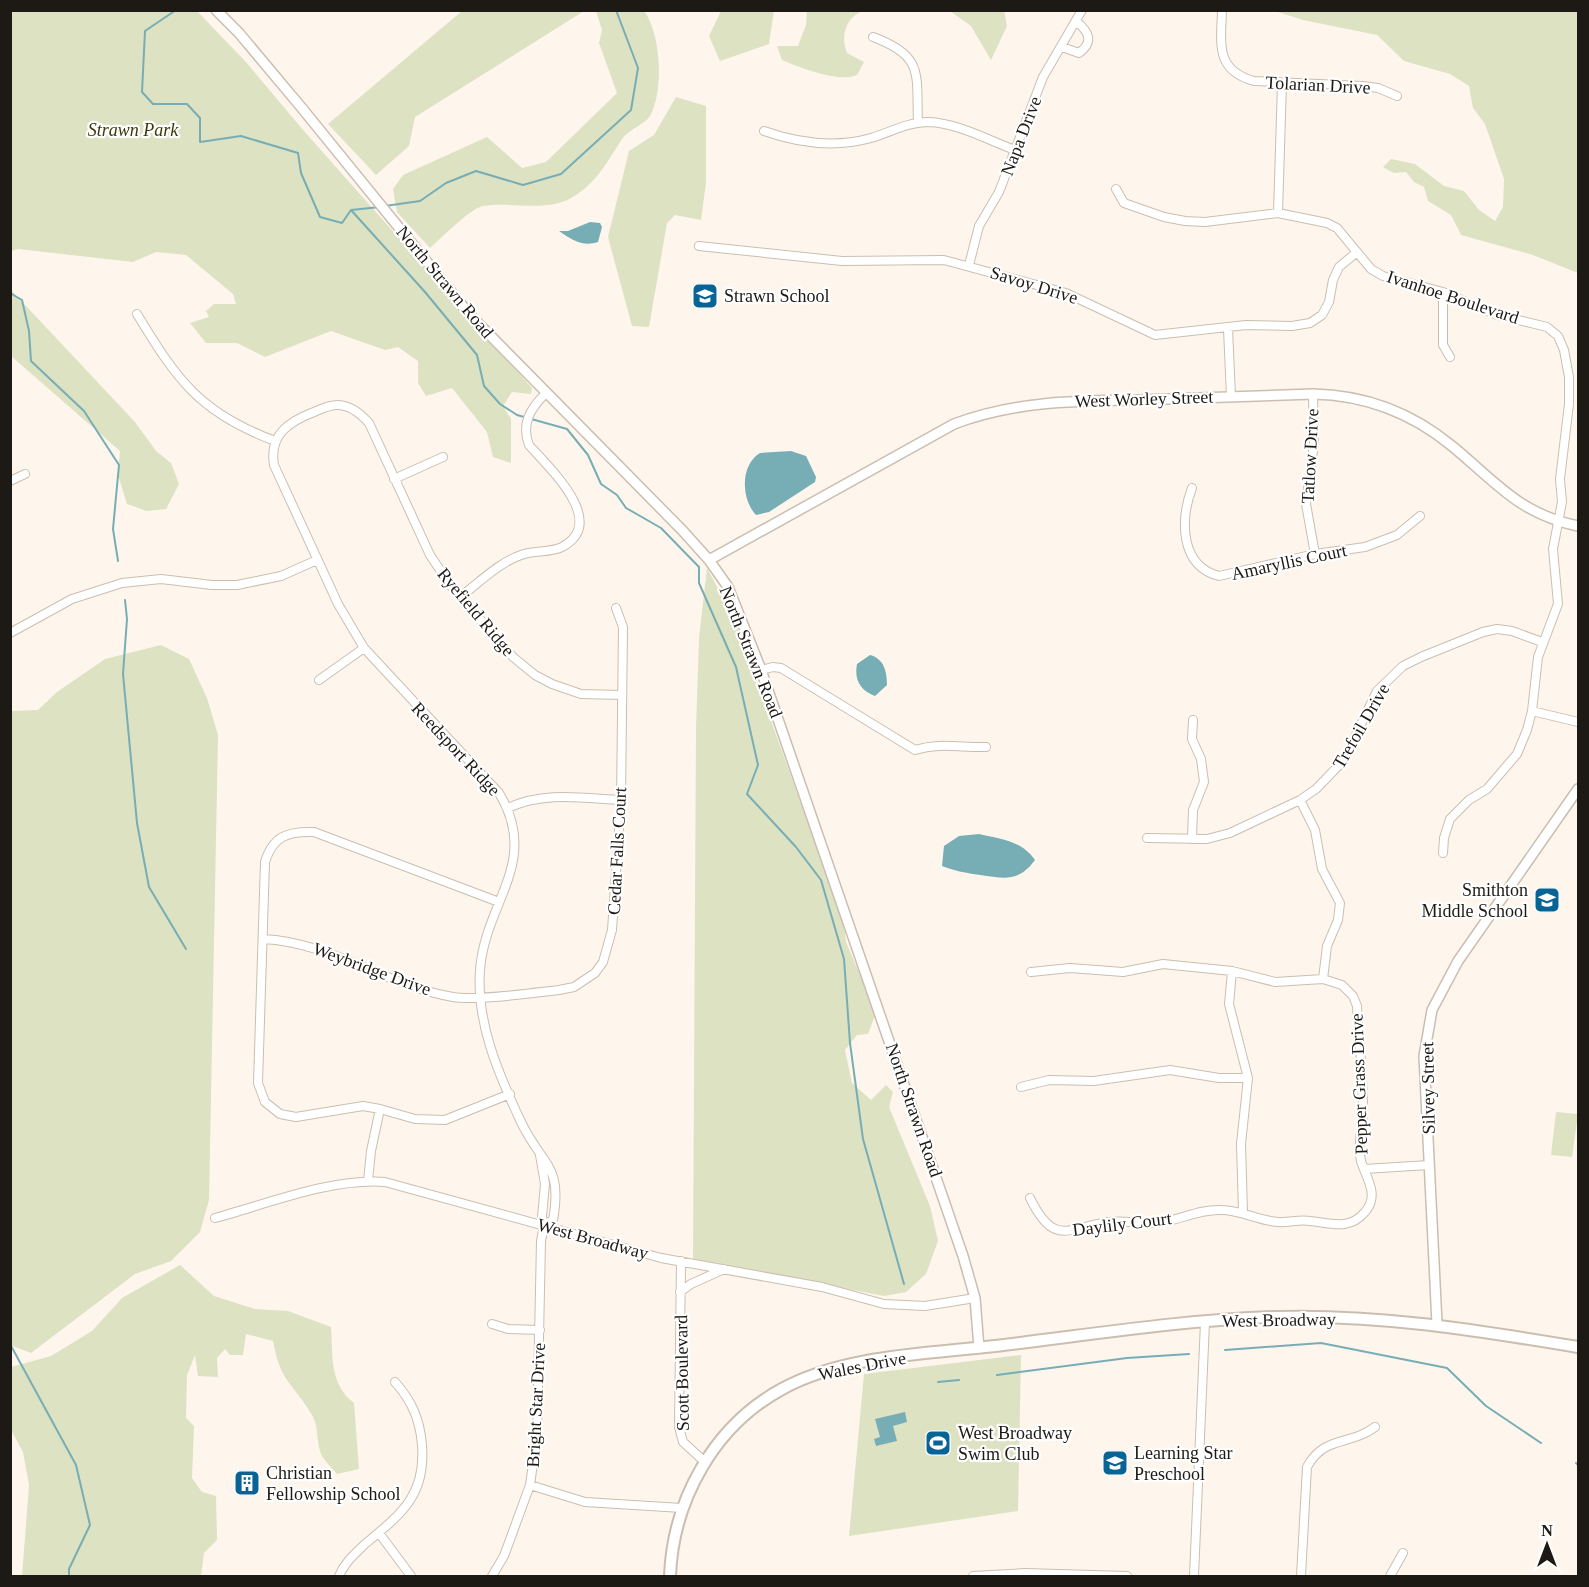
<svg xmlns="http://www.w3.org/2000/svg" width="1589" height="1587" viewBox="0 0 1589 1587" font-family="'Times New Roman',serif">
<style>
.green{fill:#dde2c3}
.water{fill:#77adb4}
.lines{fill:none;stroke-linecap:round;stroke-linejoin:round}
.stream{stroke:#77adb4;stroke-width:2}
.minor-casing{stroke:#cbbeb0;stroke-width:10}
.tertiary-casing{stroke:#cbbeb0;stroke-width:12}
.secondary-casing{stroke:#cbbeb0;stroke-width:14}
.minor{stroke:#fff;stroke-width:8}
.tertiary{stroke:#fff;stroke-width:9}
.secondary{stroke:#fff;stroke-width:10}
.labels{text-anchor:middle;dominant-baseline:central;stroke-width:4.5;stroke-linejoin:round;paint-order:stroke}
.street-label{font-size:18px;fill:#1d1914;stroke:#fff}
.park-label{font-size:18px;font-style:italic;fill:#383b08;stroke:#fff}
.poi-label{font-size:18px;fill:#1d1914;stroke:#fff;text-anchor:start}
</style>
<rect width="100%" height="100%" fill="#fef6ed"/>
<path class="green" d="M10,11H197L245,61L304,131L532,388L531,394L512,392L503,406L511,419V463L493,457L487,432L452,388L426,396L418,383V361L398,347L385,350L331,331L265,357L237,343H206L190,323L209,317L206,311L214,304H236L233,294L186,255L156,252L133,262L18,249L11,251Z
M462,11H584L415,117L409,146L376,175L328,124Z
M596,11H644C661,33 664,91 650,116C644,125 629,129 622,139C610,158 596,183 576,195C549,214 513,201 483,206C471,208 440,239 430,248L397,212L393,189L403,175L487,137L522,168L546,162L617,93L599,43L602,30Z
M721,11H774L769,44L720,61L709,36Z
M807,11H862C846,18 840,36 847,53L864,62L857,75C839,83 801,68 782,60L777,46H798L806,25Z
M950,11H1004L1007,26L991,60L971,26Z
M1275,11H1578V273L1533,255L1461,235L1451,215L1428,201L1424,187L1414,182L1406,172L1394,173L1383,167L1391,159L1415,164L1444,186L1464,191L1479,210L1495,221L1503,207L1504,179L1485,124L1473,108L1469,86L1450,74L1404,61L1377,35L1303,20Z
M676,97L706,106V183L701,220L675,215L667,223L649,327L632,326L608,237L629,151L654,135Z
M11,290L135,422L156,451L171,463L179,484L166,509L147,511L127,504L118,475L120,451L11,356Z
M707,568L735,621L844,923L846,942L876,1013L868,1034L857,1035L845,1050L852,1083L871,1100L886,1085L893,1092L889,1107L930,1206L938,1241L926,1274L906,1292L884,1296L693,1259L696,729L699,638Z
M161,645L189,659L207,698L218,735L209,1200L200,1232L171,1261L135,1274L31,1353L10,1345L11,711L38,710L57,692L105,659Z
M1556,1112L1578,1114L1572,1157L1551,1155Z
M180,1265L214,1296L255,1309L288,1311L331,1327C333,1355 329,1384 354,1403L359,1469L337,1474C332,1468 322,1459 320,1451C316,1439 319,1427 312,1415C293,1383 280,1382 273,1341L246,1334L243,1355H230L225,1349L217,1358L218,1377L198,1376L195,1355L187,1375L186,1418L194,1426L192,1478L202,1492L216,1496L217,1540L204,1553L201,1576H22L29,1485L23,1452L11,1430V1367L51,1356L92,1331L122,1298Z
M1021,1355L1018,1511L849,1536L864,1374Z"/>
<path class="water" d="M590,222L600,223L602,227L598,242C583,247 572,240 559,231H568Z
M791,451L806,456L816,477L815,482L769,512L756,515C741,499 740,465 760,453Z
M870,655C884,659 887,671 887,685L875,696C860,690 854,680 857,664Z
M979,834C1001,839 1022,841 1035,860C1018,883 1004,878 980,875C966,873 955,871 942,866L944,846L959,836Z
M905,1412L907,1422L893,1426L897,1441L876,1446L874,1439L880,1437L875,1419Z"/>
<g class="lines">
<path class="stream" d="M176,10L145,31L142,92L153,104H187L200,118V142L241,136L298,153L301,173L320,217L342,223L351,210L380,207
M385,206L420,201L446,183L476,171L523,185L561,174L631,110L638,68L616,10
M351,210L425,292L477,355L484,386L500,404L517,415L567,429L588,455L601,484L617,495L626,508L661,528L699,567V583L736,667L758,765L747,794L796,847L821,880L844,959L850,1043L863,1139L904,1284
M10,293L22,300L29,331L31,361L84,411L119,465L113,529L118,561
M125,600L127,619L123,674L137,823L149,887L186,949
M10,1344L76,1465L90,1525L69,1569V1576
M1225,1350L1321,1343L1447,1368L1486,1406L1541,1443
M997,1375L1127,1358L1189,1354
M938,1382L959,1380
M1576,1463L1578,1465"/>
<g class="minor-casing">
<path id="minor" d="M1222,10C1221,44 1215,70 1254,81L1363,86L1378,88L1397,96
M873,37C925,56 916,75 918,123
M1062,47L1079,53C1094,42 1089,32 1077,22
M764,131C798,143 835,148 871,138C891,132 908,122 928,122C958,123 988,140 1015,150
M1116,189L1124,203L1164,217L1185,221L1205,222L1278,213L1327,223L1337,228L1371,269L1383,276L1443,292L1497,315L1547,327L1558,336L1564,350L1569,377V404L1560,479L1562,502L1553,549L1558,604L1538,657L1532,711L1527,730L1517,754L1487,789L1469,800L1450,819L1444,838L1443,853
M1278,213L1282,83
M699,246L842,261L944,260L1066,293L1155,335L1246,325L1292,326L1310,323L1322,315L1329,302L1333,280L1339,267L1356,253
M969,265L979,226L999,192L1043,77L1082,10
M1443,292V345L1450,357
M137,314C177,380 200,413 275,441
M1228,329L1231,397
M1313,394L1314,443L1306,504L1315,554
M394,479L443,457
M10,481L25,474
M1192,488C1180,520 1180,566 1219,576L1315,554L1365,547L1397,535L1420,516
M460,597C479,583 498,563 521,555C534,550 550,553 562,547C609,522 549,468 529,445C521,424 530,409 545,394
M10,633L72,599L122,583L161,579L212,585H237L281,576L317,560
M761,670L773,667L781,668L915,750C940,742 962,748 986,747
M319,680L364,648
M1532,711L1578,722
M1300,800L1315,830L1322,869L1340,903L1338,920L1327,946L1323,979
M508,808C544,791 582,798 621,800
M1147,838L1207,839L1230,833L1300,800L1316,789L1344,760L1377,691L1403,666L1421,657L1483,632L1497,629L1512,631L1542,642
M1192,839L1193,810L1204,782L1201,759L1192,739L1193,720
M263,939C331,942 387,986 453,997C477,1001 532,993 559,990L574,987L595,973L603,962L612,930L621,800L623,627L616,608
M1232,971L1229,1004L1248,1078L1241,1144L1243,1212
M1021,1087L1049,1080L1094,1081L1170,1070L1219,1078H1248
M380,1109L415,1119L445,1120L510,1094
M1364,1169L1429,1165
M368,1181L371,1151L380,1109L363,1106L296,1117L280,1114L265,1102L258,1083L265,862C273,836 288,831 314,832L499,902
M1030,1198C1054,1247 1067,1228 1108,1222C1124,1220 1139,1224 1154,1223C1177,1222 1197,1209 1221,1210C1241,1210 1259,1221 1278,1222C1289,1223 1299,1219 1310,1221C1330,1223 1349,1231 1365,1212C1380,1195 1366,1178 1361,1161C1357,1146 1363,1127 1363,1111C1363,1076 1359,1041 1357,1006L1353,996L1342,985L1323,979L1275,982L1232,971L1163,964L1123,972L1070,968L1031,972
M215,1218C267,1204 331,1178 385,1182L661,1258L822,1287L884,1304L925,1306L975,1298
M544,1225L553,1220C563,1164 542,1166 521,1122C499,1075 476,1023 480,970C485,902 541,862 499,793L364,648L338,604L274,465C269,435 288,422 314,412C321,409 329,405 337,405C350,405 361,414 369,423L430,555L450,585L513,657L535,675L552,684L581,694L622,695
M681,1261L679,1427L683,1442L705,1462
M680,1292L691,1284L724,1269
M492,1324L508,1329L540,1330
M530,1485L585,1502L682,1508
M379,1533L411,1576
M339,1576C344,1563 355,1554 365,1544C401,1514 426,1496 422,1445C420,1420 412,1401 395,1382
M492,1576L504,1556L530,1485L537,1435L541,1241L544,1225L542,1217L545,1184L540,1155
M973,1576L1025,1573L1127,1576
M1194,1576L1205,1322
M1301,1576L1307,1467C1324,1435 1350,1446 1375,1427
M1390,1576L1403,1553"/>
</g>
<g class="tertiary-casing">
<path id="tertiary" d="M216,10L239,33L301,107L470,315L682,530L709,560L728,587L760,667L963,1256L975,1298L979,1348
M709,560L954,424C1014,401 1075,401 1139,400C1197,398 1255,396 1313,394C1365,395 1412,413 1452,446C1496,482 1519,514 1578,526
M1437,1324L1424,1056L1432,1010L1458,961L1578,789"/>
</g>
<g class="secondary-casing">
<path id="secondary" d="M670,1576C673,1500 714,1426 782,1389C845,1355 925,1354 995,1346C1088,1335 1181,1320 1274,1317C1379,1314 1476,1330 1578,1347"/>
</g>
<use href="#minor" class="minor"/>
<use href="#tertiary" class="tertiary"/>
<use href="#secondary" class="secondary"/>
</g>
<defs>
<g id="school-square" transform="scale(1.35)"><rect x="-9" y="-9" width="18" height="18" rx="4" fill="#076494" stroke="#fff"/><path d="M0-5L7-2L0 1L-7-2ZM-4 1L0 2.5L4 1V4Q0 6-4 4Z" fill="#fff"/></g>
<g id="stadium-square" transform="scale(1.35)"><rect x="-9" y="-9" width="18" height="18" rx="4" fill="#076494" stroke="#fff"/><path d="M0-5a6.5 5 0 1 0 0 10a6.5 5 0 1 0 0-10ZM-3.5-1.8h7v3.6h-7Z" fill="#fff"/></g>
<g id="building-square" transform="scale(1.35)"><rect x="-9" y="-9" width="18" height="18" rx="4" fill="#076494" stroke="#fff"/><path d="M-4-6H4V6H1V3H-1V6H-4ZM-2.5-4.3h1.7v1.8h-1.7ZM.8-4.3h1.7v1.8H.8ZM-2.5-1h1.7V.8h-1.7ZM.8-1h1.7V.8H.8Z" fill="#fff"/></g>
</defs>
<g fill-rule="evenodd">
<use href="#school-square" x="705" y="296"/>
<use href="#school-square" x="1547" y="900"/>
<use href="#stadium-square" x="938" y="1443"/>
<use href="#school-square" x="1115" y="1463"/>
<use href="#building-square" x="247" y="1483"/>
</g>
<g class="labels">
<g class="street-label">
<text transform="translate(1318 85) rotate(3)">Tolarian Drive</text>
<text transform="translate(1021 136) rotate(-69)">Napa Drive</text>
<text transform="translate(445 282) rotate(50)">North Strawn Road</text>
<text transform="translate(1034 285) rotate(17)">Savoy Drive</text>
<text transform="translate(1453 297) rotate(18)">Ivanhoe Boulevard</text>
<text transform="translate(1144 399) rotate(-2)">West Worley Street</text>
<text transform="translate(1310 456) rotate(-87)">Tatlow Drive</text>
<text transform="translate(1289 562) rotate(-12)">Amaryllis Court</text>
<text transform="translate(476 612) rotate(50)">Ryefield Ridge</text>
<text transform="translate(751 652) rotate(68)">North Strawn Road</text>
<text transform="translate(1361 726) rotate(-60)">Trefoil Drive</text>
<text transform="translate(456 749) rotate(47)">Reedsport Ridge</text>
<text transform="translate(617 851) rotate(-87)">Cedar Falls Court</text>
<text transform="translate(372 969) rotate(20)">Weybridge Drive</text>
<text transform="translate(1359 1084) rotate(-92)">Pepper Grass Drive</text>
<text transform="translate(1428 1088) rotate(-91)">Silvey Street</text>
<text transform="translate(914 1110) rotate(71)">North Strawn Road</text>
<text transform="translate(1122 1224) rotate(-7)">Daylily Court</text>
<text transform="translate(593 1239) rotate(15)">West Broadway</text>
<text transform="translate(1279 1320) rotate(-1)">West Broadway</text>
<text transform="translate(862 1366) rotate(-11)">Wales Drive</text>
<text transform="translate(682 1373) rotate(-91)">Scott Boulevard</text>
<text transform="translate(536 1405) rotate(-87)">Bright Star Drive</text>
</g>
<g class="park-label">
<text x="133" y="130">Strawn Park</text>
</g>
<g class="poi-label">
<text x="724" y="296">Strawn School</text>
<text x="1528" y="890" text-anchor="end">Smithton<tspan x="1528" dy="21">Middle School</tspan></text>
<text x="958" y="1433">West Broadway<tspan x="958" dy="21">Swim Club</tspan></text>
<text x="1134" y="1453">Learning Star<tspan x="1134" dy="21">Preschool</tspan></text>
<text x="266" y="1473">Christian<tspan x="266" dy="21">Fellowship School</tspan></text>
</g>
</g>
<rect width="1589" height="1587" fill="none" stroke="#1d1914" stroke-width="24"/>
<g transform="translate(1547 1545)" stroke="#ffffff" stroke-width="4.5" paint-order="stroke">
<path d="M0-4.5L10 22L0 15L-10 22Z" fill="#1d1914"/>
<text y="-9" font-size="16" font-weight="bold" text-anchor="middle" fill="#1d1914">N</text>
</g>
</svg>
